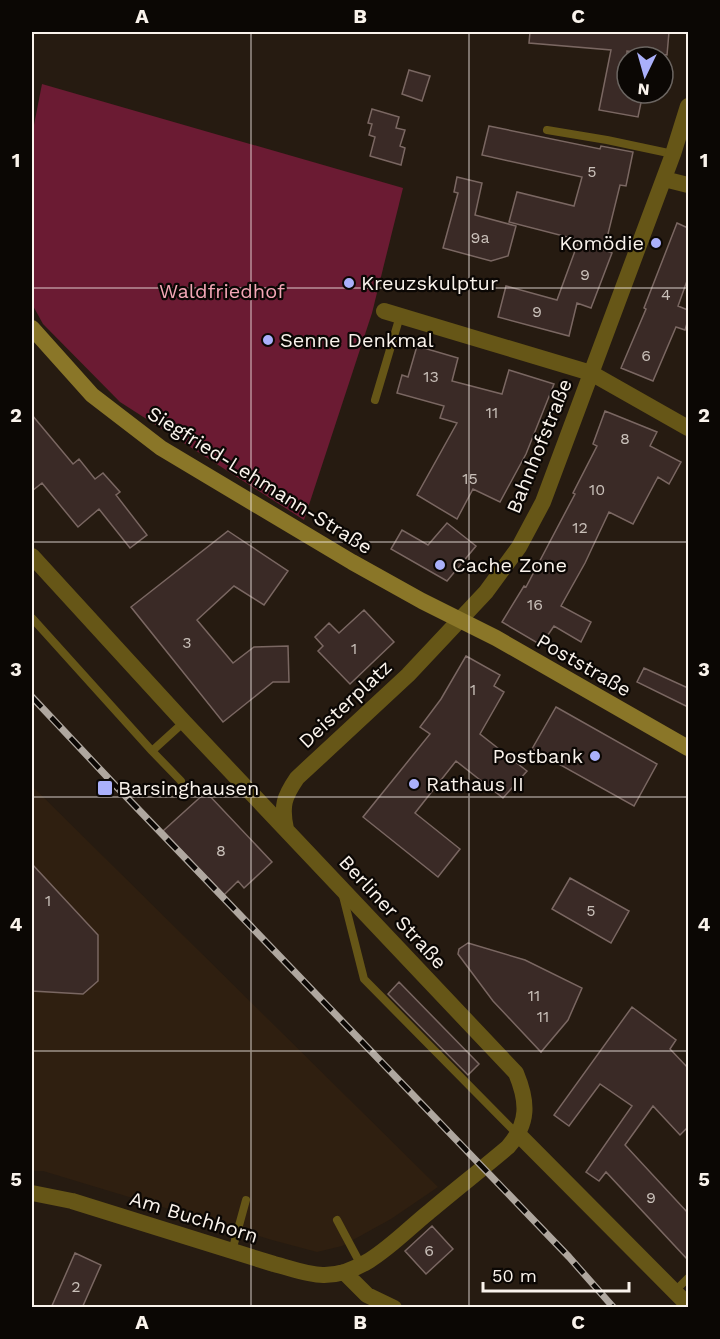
<svg xmlns="http://www.w3.org/2000/svg" width="720" height="1339" viewBox="0 0 720 1339" font-family="'Work Sans',sans-serif">
<style>
.built{fill:#2f1f10}
.green{fill:#6b1b33}
.building{fill:#3a2a26;stroke:#7a6762;stroke-width:1.5}
.lines{fill:none;stroke-linecap:round;stroke-linejoin:round}
.service{stroke:#665617;stroke-width:8}
.minor{stroke:#665617;stroke-width:16}
.secondary{stroke:#8a7628;stroke-width:16}
.rail-casing{stroke:#afa79f;stroke-width:7}
.rail{stroke:#0b0704;stroke-width:4.5;stroke-dasharray:14;stroke-linecap:butt}
.grid{fill:none;stroke:#faf3ec;stroke-width:1.5;stroke-opacity:0.55}
.poi-dot{fill:#aab0fb;stroke:#0b0704;stroke-width:2}
.labels{text-anchor:middle;dominant-baseline:central;stroke-width:4.5;stroke-linejoin:round;paint-order:stroke}
.number-label{font-size:16px;fill:#cac1ba}
.poi-label{font-size:20px;fill:#faf3ec;stroke:#0b0704;text-anchor:start}
.park-label{font-size:20px;fill:#f3a7b6;stroke:#0b0704}
.street-label{font-size:20px;fill:#faf3ec;stroke:#0b0704}
.neatline{fill:none;stroke:#faf3ec;stroke-width:2}
.grid-label{font-size:20px;text-anchor:middle;font-weight:bold;fill:#faf3ec}
</style>
<rect width="100%" height="100%" fill="#261b11"/>
<path class="built" d="M32,786L438,1187L391,1219L342,1246L317,1252L272,1240L43,1171H32Z"/>
<path class="green" d="M42,84L403,188L372,313L304,520L120,402L43,324L32,304V135Z"/>
<path class="building" d="M530,32H669L667,55L627,51V93H643L638,117L599,110L611,50L529,43Z
M409,70L430,76L422,101L402,94Z
M372,109L399,117L396,128L405,130L400,146L405,148L401,165L370,156L375,137L369,135L372,124L368,123Z
M489,126L600,149L601,146L633,152L626,186L620,185L604,250L612,253L591,308L577,303L569,336L498,317L506,286L557,300L579,240L509,222L517,192L574,206L582,177L482,155Z
M457,177L482,183L475,215L516,226L508,256L491,261L443,248L458,193L454,192Z
M677,223L688,228V278L678,306L688,310V320L685,330L676,327L653,381L621,368L646,309L644,308Z
M417,346L458,358L452,381L502,394L509,370L554,384L526,454L500,502L473,489L457,519L417,495L457,423L440,418L444,406L397,393L402,375L408,377Z
M605,411L657,432L650,446L681,462L669,484L658,477L633,524L609,512L585,563L561,606L591,622L581,642L554,626L541,645L502,622L524,586L526,587L575,494L573,493L597,446L593,444Z
M32,415L73,464L79,459L95,479L103,473L120,492L116,495L147,535L130,548L99,509L78,527L42,483L32,491Z
M447,523L476,546L447,581L391,549L402,530L428,545Z
M228,531L288,571L264,605L234,586L197,620L233,663L254,647L288,646L289,682H273L223,722L131,607Z
M364,610L394,642L350,684L318,651L323,646L315,637L329,623L339,633Z
M466,656L500,675L494,686L504,692L480,734L527,771L503,798L456,761L415,813L460,849L438,877L363,817L430,734L420,727L441,699Z
M644,668L688,688V707L637,682Z
M556,707L657,764L634,806L532,749Z
M206,792L272,862L244,888L238,881L224,895L163,831Z
M32,864L98,935V981L83,994L32,991Z
M570,878L629,911L611,943L552,909Z
M468,943L525,960L582,988L568,1020L541,1052L493,1001L458,954L459,949Z
M399,982L479,1064L468,1075L388,994Z
M632,1007L676,1040L670,1049L688,1068V1127L680,1135L653,1106L625,1145L688,1213V1260L606,1172L599,1181L586,1172L632,1106L600,1084L569,1126L554,1115Z
M432,1226L453,1249L426,1274L405,1251Z
M75,1253L101,1265L82,1308H51Z"/>
<g class="lines">
<path class="service" d="M547,130L607,140L673,154
M375,400L400,316
M32,618L152,751L184,722
M152,751L181,781
M343,896L364,979L518,1135
M337,1220L361,1265
M232,1251L246,1200
M674,1292L688,1278"/>
<path class="minor" d="M664,179L688,185
M384,311L591,373L688,428
M32,556L184,722L516,1073C528,1102 529,1123 508,1147C482,1169 455,1190 429,1212C399,1236 365,1276 323,1275C307,1275 290,1268 274,1264L72,1201L32,1193
M286,829C281,806 284,797 297,778L408,675L486,592L519,547L543,502L673,154L688,106
M519,1135L688,1305
M344,1272L367,1295L394,1308"/>
<path class="secondary" d="M32,328L92,395L161,448L352,562L422,601L496,638L688,748"/>
<g class="rail-casing">
<path id="rail" d="M32,697L112,782L569,1257L614,1308"/>
</g>
<use href="#rail" class="rail"/>
</g>
<path class="grid" d="M251,32V1308M469,32V1308M32,288H688M32,542H688M32,797H688M32,1051H688"/>
<g class="poi-dot">
<circle cx="656" cy="243" r="6"/>
<circle cx="349" cy="283" r="6"/>
<circle cx="268" cy="340" r="6"/>
<circle cx="440" cy="565" r="6"/>
<circle cx="595" cy="756" r="6"/>
<circle cx="414" cy="784" r="6"/>
<rect x="97" y="780" width="16" height="16" rx="3"/>
</g>
<g class="labels">
<g class="number-label">
<text x="592" y="171">5</text>
<text x="480" y="237">9a</text>
<text x="585" y="274">9</text>
<text x="666" y="294">4</text>
<text x="537" y="311">9</text>
<text x="646" y="355">6</text>
<text x="431" y="376">13</text>
<text x="492" y="412">11</text>
<text x="625" y="438">8</text>
<text x="470" y="478">15</text>
<text x="597" y="489">10</text>
<text x="580" y="527">12</text>
<text x="535" y="604">16</text>
<text x="187" y="642">3</text>
<text x="354" y="648">1</text>
<text x="473" y="689">1</text>
<text x="221" y="850">8</text>
<text x="48" y="900">1</text>
<text x="591" y="910">5</text>
<text x="534" y="995">11</text>
<text x="543" y="1016">11</text>
<text x="651" y="1197">9</text>
<text x="429" y="1250">6</text>
<text x="76" y="1286">2</text>
</g>
<g class="poi-label">
<text x="644" y="243" text-anchor="end">Komödie</text>
<text x="361" y="283">Kreuzskulptur</text>
<text x="280" y="340">Senne Denkmal</text>
<text x="452" y="565">Cache Zone</text>
<text x="583" y="756" text-anchor="end">Postbank</text>
<text x="426" y="784">Rathaus II</text>
<text x="118" y="788">Barsinghausen</text>
</g>
<g class="park-label">
<text x="222" y="291">Waldfriedhof</text>
</g>
<g class="street-label">
<text transform="translate(539 446) rotate(-68)">Bahnhofstraße</text>
<text transform="translate(260 480) rotate(32)">Siegfried-Lehmann-Straße</text>
<text transform="translate(584 665) rotate(30)">Poststraße</text>
<text transform="translate(345 704) rotate(-43)">Deisterplatz</text>
<text transform="translate(393 912) rotate(47)">Berliner Straße</text>
<text transform="translate(194 1217) rotate(17)">Am Buchhorn</text>
</g>
</g>
<rect width="720" height="1339" fill="none" stroke="#0b0704" stroke-width="66"/>
<g transform="translate(645 75) rotate(185)"><circle r="28" fill="#0b0704" stroke="#6b6561" stroke-width="1.5"/>
<path d="M0-4.5L10 22L0 15L-10 22Z" fill="#aab0fb"/>
<text y="-9" font-size="16" font-weight="bold" text-anchor="middle" fill="#faf3ec">N</text>
</g>
<path d="M483 1282v9h146v-9" fill="none" stroke="#faf3ec" stroke-width="3"/>
<text x="492" y="1282" font-size="18" fill="#faf3ec" stroke="#0b0704" stroke-width="4.5" paint-order="stroke">50 m</text>
<rect x="33" y="33" width="654" height="1273" class="neatline"/>
<g class="grid-label">
<text x="142" y="23">A</text>
<text x="360" y="23">B</text>
<text x="578" y="23">C</text>
<text x="16" y="167">1</text>
<text x="704" y="167">1</text>
<text x="16" y="422">2</text>
<text x="704" y="422">2</text>
<text x="16" y="676">3</text>
<text x="704" y="676">3</text>
<text x="16" y="931">4</text>
<text x="704" y="931">4</text>
<text x="16" y="1186">5</text>
<text x="704" y="1186">5</text>
<text x="142" y="1329">A</text>
<text x="360" y="1329">B</text>
<text x="578" y="1329">C</text>
</g>
</svg>
